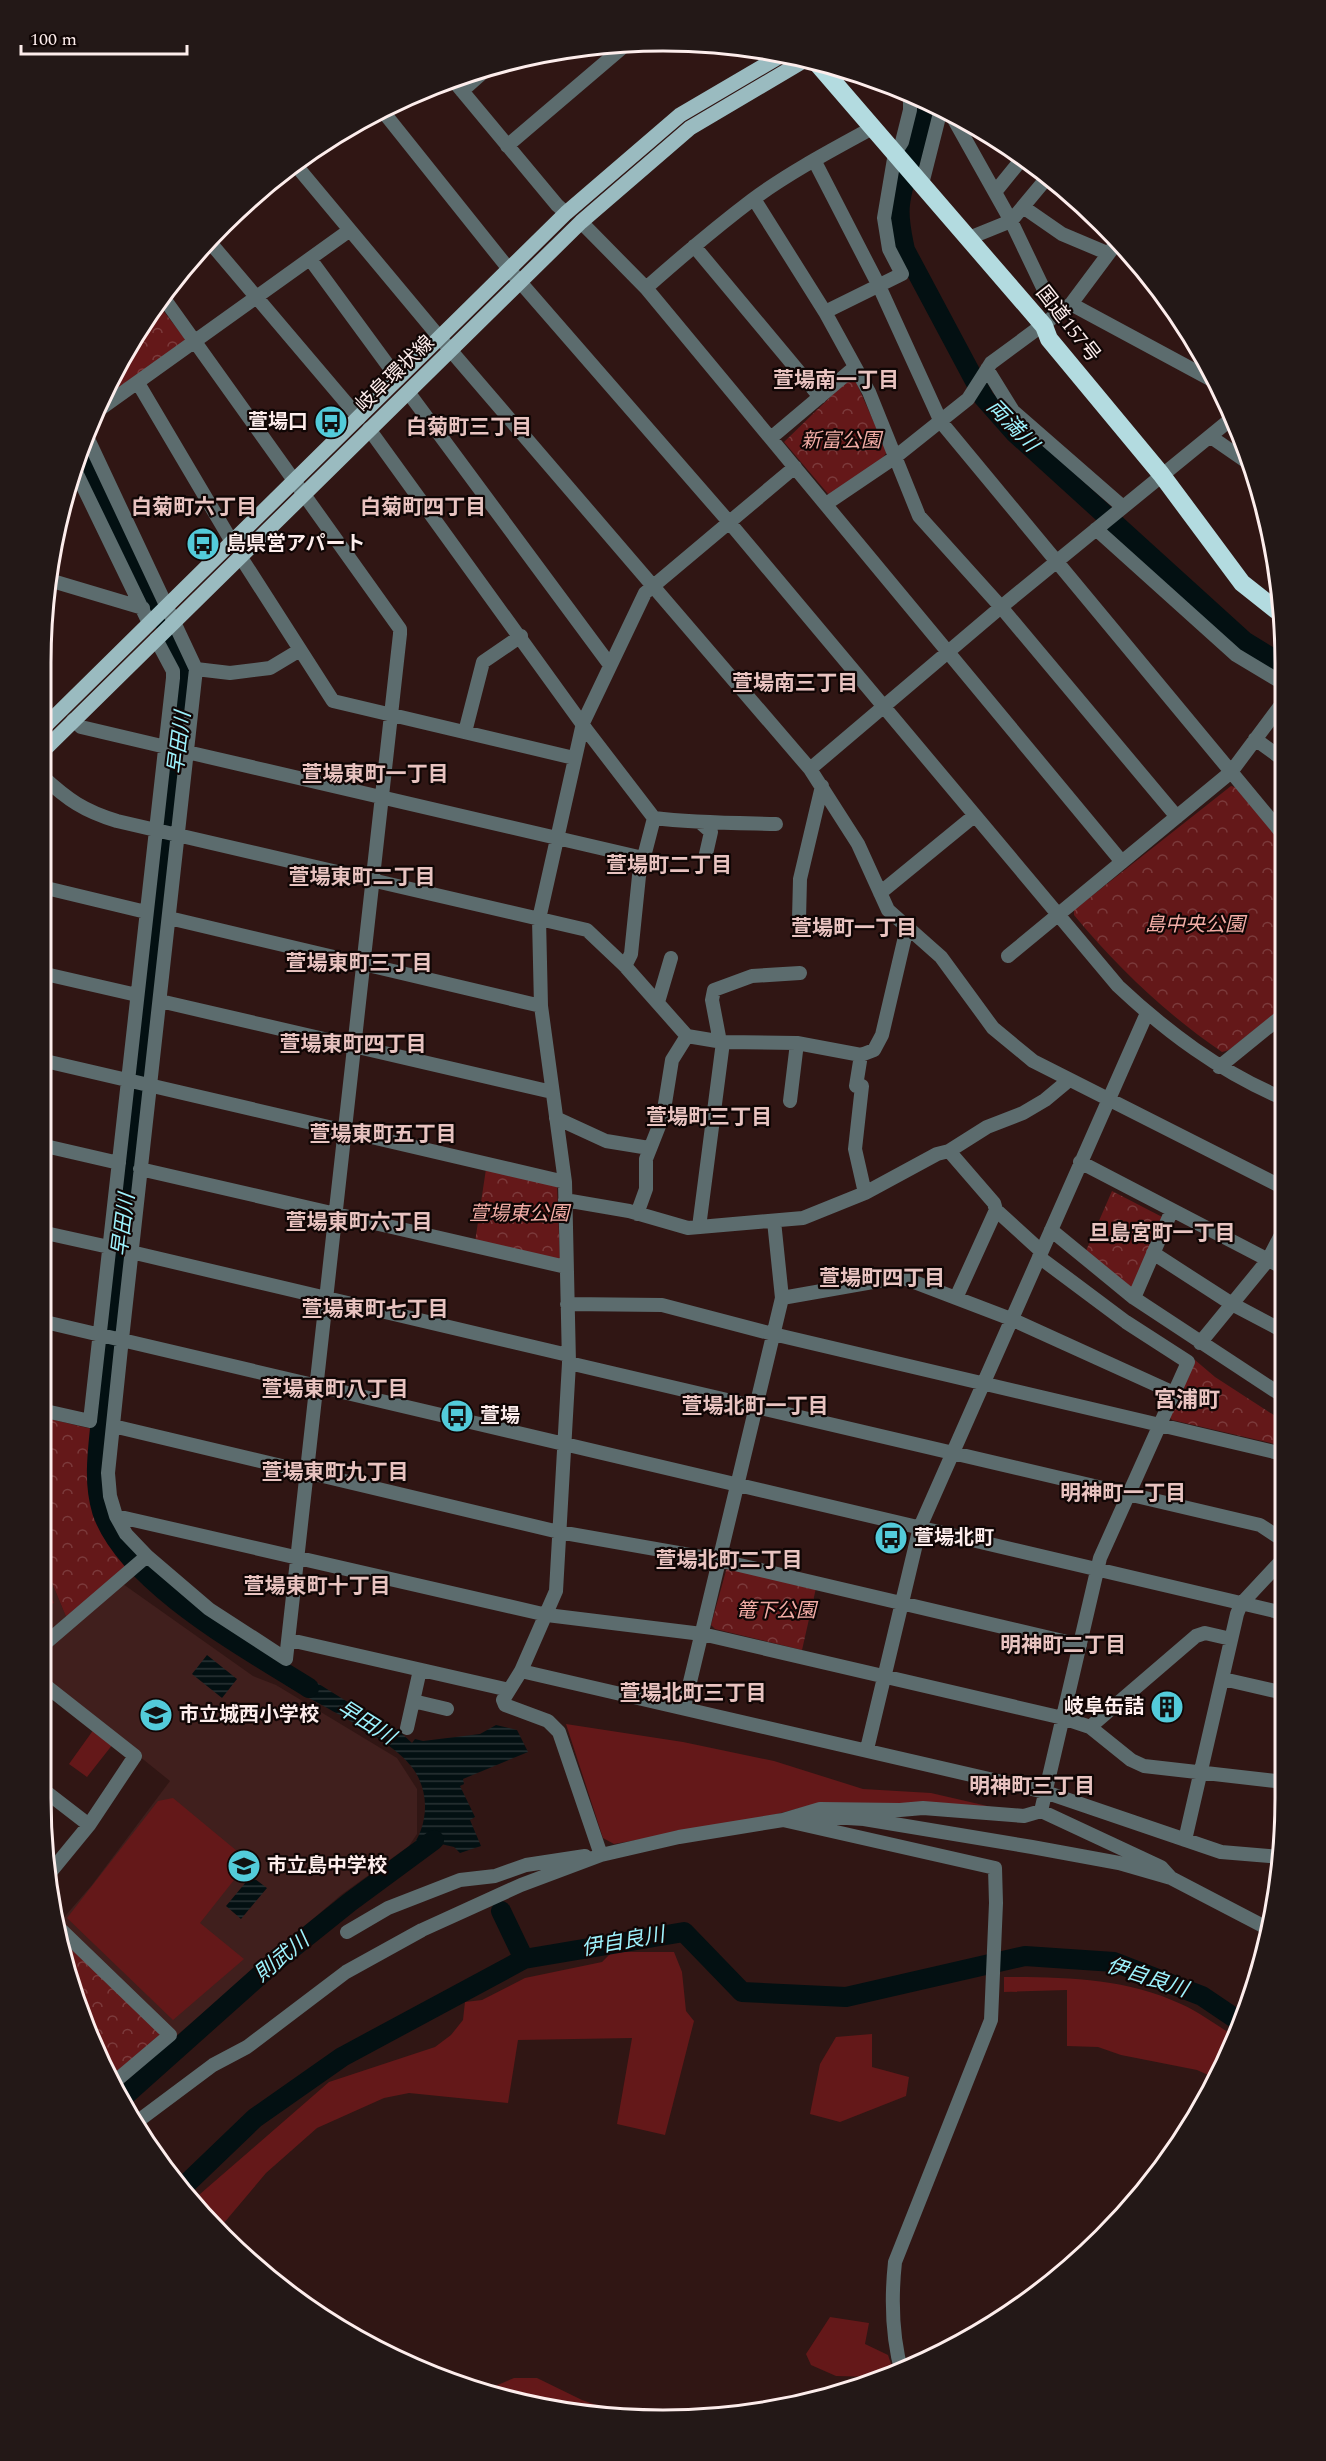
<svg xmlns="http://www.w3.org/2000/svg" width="1326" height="2461" viewBox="0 0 1326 2461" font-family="Spectral,'Noto Sans JP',serif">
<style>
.built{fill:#401f1d}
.green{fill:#641819}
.forest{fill:url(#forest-crowns)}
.water{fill:url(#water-rules)}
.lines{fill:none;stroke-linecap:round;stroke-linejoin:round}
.river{stroke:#031012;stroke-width:20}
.minor{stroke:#5c6c6e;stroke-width:14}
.major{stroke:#9abbc0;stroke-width:15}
.highway{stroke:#b3dbe0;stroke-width:18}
.labels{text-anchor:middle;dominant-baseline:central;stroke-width:4.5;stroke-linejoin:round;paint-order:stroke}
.street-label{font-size:20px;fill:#fdedec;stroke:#100605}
.poi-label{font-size:20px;font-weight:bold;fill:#fdedec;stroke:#100605;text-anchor:start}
.park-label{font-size:20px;font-style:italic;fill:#f3ada6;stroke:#100605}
.neighbourhood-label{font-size:21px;font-weight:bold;fill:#e8c3c0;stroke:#100605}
.water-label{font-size:21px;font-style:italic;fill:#9df2fd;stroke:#100605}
.quarter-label{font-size:22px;font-weight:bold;fill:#e8c3c0;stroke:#100605}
.rim{fill:none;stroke:#fdedec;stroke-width:3}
</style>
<defs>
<pattern id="forest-crowns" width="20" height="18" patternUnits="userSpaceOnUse" patternTransform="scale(1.5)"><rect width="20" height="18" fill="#641819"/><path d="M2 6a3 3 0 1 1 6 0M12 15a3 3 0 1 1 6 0" fill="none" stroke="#7b3a3b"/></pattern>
<pattern id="water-rules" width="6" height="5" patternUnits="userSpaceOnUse" patternTransform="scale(1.5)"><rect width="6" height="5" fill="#031012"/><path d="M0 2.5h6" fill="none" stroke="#293335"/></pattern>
</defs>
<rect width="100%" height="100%" fill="#301614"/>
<path class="built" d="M41,1556L67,1619L41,1641Z
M123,1584L253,1676L276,1685L397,1758L417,1789V1834L409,1846L341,1895L176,2036L60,1922L92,1885L170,1781L41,1677V1652Z"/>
<path class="green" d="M41,1574L54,1603L46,1606L52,1621L41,1630Z
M566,1724L683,1742L774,1761L863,1789L931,1793L996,1808L819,1803L762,1818L614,1844L603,1838Z
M94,1729L113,1744L87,1777L69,1764Z
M173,1798L249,1861L200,1923L244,1959L173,2020L67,1918L158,1801Z
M617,1947L623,1952H674L682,1972L686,2011L694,2021L665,2135L617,2124L632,2038L518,2040L508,2103L409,2093L384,2098L317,2128L266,2173L218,2230L192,2201L329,2082L435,2047L451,2035L463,2020L465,2002L482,2000L525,1978L602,1962Z
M1004,1977C1065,1977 1125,1978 1181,2004C1199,2012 1216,2025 1233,2035L1215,2078L1197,2070L1121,2055L1098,2047L1067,2046V1990L1004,1992Z
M872,2034V2067L909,2077L906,2096L840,2122L810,2114L820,2064L836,2037Z
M830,2317L869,2323L865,2344L888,2355L892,2367L876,2377L836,2376L811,2365L806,2354Z
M514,2378H537L582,2400L625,2415L622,2419L502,2399L481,2392Z"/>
<path class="forest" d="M158,304L186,340L105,397L124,352Z
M853,375L887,452L882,459L829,495L784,442Z
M1231,786L1235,787L1281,841L1282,1008L1229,1050L1222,1052C1165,1013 1118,968 1074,915V910Z
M486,1169L557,1186L560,1260L475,1242Z
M1112,1191L1168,1220L1134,1292L1085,1253Z
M1195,1360L1215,1377L1283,1421V1435L1279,1445L1172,1420L1170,1417Z
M41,1417L92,1429C85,1489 88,1519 129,1566L67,1619L41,1556Z
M727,1567L816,1588L802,1650L715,1629L711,1625Z
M55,1930L161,2033V2038L111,2080L74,1998Z"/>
<path class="water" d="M207,1655L237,1679L222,1698L192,1674Z
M290,1666L383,1724L398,1730L412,1743L415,1739L423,1741L480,1734L496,1725L517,1730L528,1752L463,1779L464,1784L460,1786L475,1817L470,1820L481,1846L460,1853L454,1847L441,1844L417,1859L409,1851C429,1827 431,1791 411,1766C391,1739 316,1703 284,1684Z
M251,1876L267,1888L241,1919L226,1906Z"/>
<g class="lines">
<path class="river" d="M924,101C923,137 904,169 900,204C898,220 902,235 905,250L984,398L1014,432L1244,641L1280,663
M82,452L188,670L101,1419C98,1450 93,1481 102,1511C126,1583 247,1649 309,1688
M501,1911L524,1959
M120,2100L269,1967L350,1902L434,1840
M181,2189L255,2118L342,2057L524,1959L684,1932L742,1992L846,1997L1025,1956L1114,1962L1202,1996L1239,2021"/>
<path class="minor" d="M453,80L557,205L566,213
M462,91L489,67
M381,109L508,268L729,522L1118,986C1167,1032 1219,1071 1282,1098
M951,114L1011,221L1057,317
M507,146L629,42
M814,160L879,286L941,422L1281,832
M294,163L440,338L810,769L858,844L888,910L941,957L993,1028L1033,1061L1282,1187
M922,184L941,109
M995,192L1021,160
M754,199L825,312L869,392L919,516L1001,607L1177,817
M1023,207L1062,234L1107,253
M581,222L646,288L1122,862
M969,238L1011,221L1046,179
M208,240L359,418
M694,246L820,397
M310,259L398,379
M646,288C681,257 715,228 752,200C790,172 832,150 874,127
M1071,304L1212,380
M825,312L902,274L889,249L884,218L895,153L902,142L910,110V95
M987,369L1013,411L1123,507
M138,383L232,542
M408,392L610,665
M100,409L350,230
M369,429L588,732L654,818L639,876L631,954L625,966
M772,437L855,367
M1211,437L1253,466
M88,439L196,669L121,1348L108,1473L110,1496L116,1516L126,1534L147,1556L209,1609L286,1659L400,634V629L163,297
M75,470L149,623
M826,504L894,458L968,399L991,363L1071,304L1118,241
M1096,529L1236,655L1281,682
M240,556L333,701L574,758
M49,580L143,608
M196,669L230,673L270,668L300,650
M73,720L81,727L166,747
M465,732L483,662L521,636
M1255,739L1281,758
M187,752L643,858
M810,769L1001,607L1231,419
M42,776C68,800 84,811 117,821L587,930L625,966L687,1036L723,1042L797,1043L861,1055L874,1050L882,1035L907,928
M654,818C695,823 735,823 776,824
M702,824L711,832L706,854
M42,887L146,912
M880,893L974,816
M169,918L541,1006
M799,919L800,879L822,786
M1008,956L1231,772L1281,705
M41,973L137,995
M160,1001L552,1092
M658,1002L671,958
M720,1042L712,1000L714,990L752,976L800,973
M861,1055L856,1086H862L855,1149L865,1193
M41,1060L565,1182
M1219,1067L1282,1016
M790,1101L797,1043
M556,1118L606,1141L649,1148
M41,1145L119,1163
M949,1151L994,1203L996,1210
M1080,1162L1282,1267
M140,1169L566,1267
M565,1200L629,1211L688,1228L803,1218L865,1193L937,1154L949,1151L987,1127L1023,1113L1045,1100L1069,1080
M637,1214L646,1189V1159L663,1116L672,1060L687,1036
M699,1227L723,1042
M1051,1230L1134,1298L1283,1396
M41,1232L109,1247
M131,1252L568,1355
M1153,1253L1232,1304L1283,1331
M782,1298L901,1277L1011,1319L1174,1393
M956,1298L996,1210L1041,1251
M1134,1298L1172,1210
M567,1304L662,1305L773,1334L1283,1454
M41,1321L1283,1613
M1200,1343L1268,1260L1282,1233
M569,1363L1260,1525L1283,1540
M41,1410L90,1421L173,678V671L156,639
M113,1426L559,1532L718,1560L1080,1645
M116,1516L547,1615L702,1634L1063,1718L1090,1727L1131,1760L1144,1766L1284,1782
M290,1640L509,1690
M41,1647L147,1556
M521,1671L1045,1792L1221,1852L1281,1857
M1223,1679L1284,1693
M41,1682L135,1756L89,1825L48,1875
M413,1701L447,1709
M684,1707L782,1298L774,1221
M1090,1727L1196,1636L1205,1633L1231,1639
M407,1728L420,1670
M867,1749L920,1527L1147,1013
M41,1788L89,1825
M1041,1811L1161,1867L1171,1878L1269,1929
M814,1816L864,1819L1032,1847L1119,1863L1171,1878
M783,1820L995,1868L996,1903L991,2020L895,2262C891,2299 892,2337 902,2373
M1185,1840L1237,1614L1241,1604L1283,1559
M601,1855L559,1732L548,1721L505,1705L503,1700L521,1671L556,1591L569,1363L565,1182L541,1006L539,919L583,723L645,593L795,467
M54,1923L170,2035L112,2084
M347,1932L388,1908L460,1880L495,1876L526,1865L585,1856
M134,2124L213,2065L247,2047L346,1972L422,1930L521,1885L601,1855L679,1837L783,1820L820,1809L900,1810L923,1808L1024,1816L1041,1811L1100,1558L1188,1362L1126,1322L1039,1257"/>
<path class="major" d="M42,729L566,213L680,115L782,55
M42,752L581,222L690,128L805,60"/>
<path class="highway" d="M817,63L1044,326L1049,339L1161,474L1242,583L1280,613"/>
</g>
<defs>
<g id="bus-disc" transform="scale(1.725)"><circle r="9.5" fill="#53cbda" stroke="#100605"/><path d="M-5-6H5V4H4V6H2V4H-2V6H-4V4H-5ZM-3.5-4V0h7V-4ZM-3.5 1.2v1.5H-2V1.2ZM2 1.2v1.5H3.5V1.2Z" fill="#111"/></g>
<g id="building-disc" transform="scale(1.725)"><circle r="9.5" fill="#53cbda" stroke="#100605"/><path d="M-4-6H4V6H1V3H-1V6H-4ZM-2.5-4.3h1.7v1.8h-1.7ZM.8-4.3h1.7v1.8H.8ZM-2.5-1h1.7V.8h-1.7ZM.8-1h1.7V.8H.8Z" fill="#111"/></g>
<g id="school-disc" transform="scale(1.725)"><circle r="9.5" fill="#53cbda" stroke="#100605"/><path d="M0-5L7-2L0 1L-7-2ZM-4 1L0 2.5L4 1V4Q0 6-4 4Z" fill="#111"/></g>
</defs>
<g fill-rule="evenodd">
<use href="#bus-disc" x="331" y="422"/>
<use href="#bus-disc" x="203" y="544"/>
<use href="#bus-disc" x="457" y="1416"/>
<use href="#bus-disc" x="891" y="1538"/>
<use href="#building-disc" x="1167" y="1707"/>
<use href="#school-disc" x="156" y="1715"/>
<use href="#school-disc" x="244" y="1866"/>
</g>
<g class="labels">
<g class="street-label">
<text transform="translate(1068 324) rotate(52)">国道157号</text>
<text transform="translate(395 374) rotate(-44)">岐阜環状線</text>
</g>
<g class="poi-label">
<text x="308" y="422" text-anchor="end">萱場口</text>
<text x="226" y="544">島県営アパート</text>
<text x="480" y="1416">萱場</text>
<text x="914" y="1538">萱場北町</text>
<text x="1144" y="1707" text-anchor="end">岐阜缶詰</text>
<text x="179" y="1715">市立城西小学校</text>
<text x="267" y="1866">市立島中学校</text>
</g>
<g class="park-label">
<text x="841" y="441">新富公園</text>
<text x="1195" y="925">島中央公園</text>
<text x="519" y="1214">萱場東公園</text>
<text x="776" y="1611">篭下公園</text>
</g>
<g class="neighbourhood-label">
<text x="836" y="381">萱場南一丁目</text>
<text x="469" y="428">白菊町三丁目</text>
<text x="194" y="508">白菊町六丁目</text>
<text x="423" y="508">白菊町四丁目</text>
<text x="795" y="684">萱場南三丁目</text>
<text x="375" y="775">萱場東町一丁目</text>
<text x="669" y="866">萱場町二丁目</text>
<text x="362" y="878">萱場東町二丁目</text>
<text x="854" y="929">萱場町一丁目</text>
<text x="359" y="964">萱場東町三丁目</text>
<text x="353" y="1045">萱場東町四丁目</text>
<text x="709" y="1118">萱場町三丁目</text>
<text x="383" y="1135">萱場東町五丁目</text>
<text x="359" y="1223">萱場東町六丁目</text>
<text x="1162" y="1234">旦島宮町一丁目</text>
<text x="882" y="1279">萱場町四丁目</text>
<text x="375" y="1310">萱場東町七丁目</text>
<text x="335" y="1390">萱場東町八丁目</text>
<text x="755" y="1407">萱場北町一丁目</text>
<text x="335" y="1473">萱場東町九丁目</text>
<text x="1123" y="1494">明神町一丁目</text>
<text x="729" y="1561">萱場北町二丁目</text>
<text x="317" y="1587">萱場東町十丁目</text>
<text x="1063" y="1646">明神町二丁目</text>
<text x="693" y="1694">萱場北町三丁目</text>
<text x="1032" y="1787">明神町三丁目</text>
</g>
<g class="water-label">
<text transform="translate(1012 426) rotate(46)">両満川</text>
<text transform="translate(180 743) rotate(-83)">早田川</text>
<text transform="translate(124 1225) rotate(-83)">早田川</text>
<text transform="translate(366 1723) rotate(32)">早田川</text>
<text transform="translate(623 1942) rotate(-10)">伊自良川</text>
<text transform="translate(282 1958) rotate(-39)">則武川</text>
<text transform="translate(1147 1978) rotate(18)">伊自良川</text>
</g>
<g class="quarter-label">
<text x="1187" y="1400">宮浦町</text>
</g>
</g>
<path d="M0 0H1326V2461H0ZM663 51H663A612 612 0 0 1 1275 663V1798A612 612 0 0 1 663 2410H663A612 612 0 0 1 51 1798V663A612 612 0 0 1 663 51Z" fill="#231817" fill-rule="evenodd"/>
<path class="rim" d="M663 51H663A612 612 0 0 1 1275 663V1798A612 612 0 0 1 663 2410H663A612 612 0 0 1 51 1798V663A612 612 0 0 1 663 51Z"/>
<path d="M21 45v9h166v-9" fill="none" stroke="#fdedec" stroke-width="3"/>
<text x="30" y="45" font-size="18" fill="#fdedec" stroke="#100605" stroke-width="4.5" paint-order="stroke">100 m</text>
</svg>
